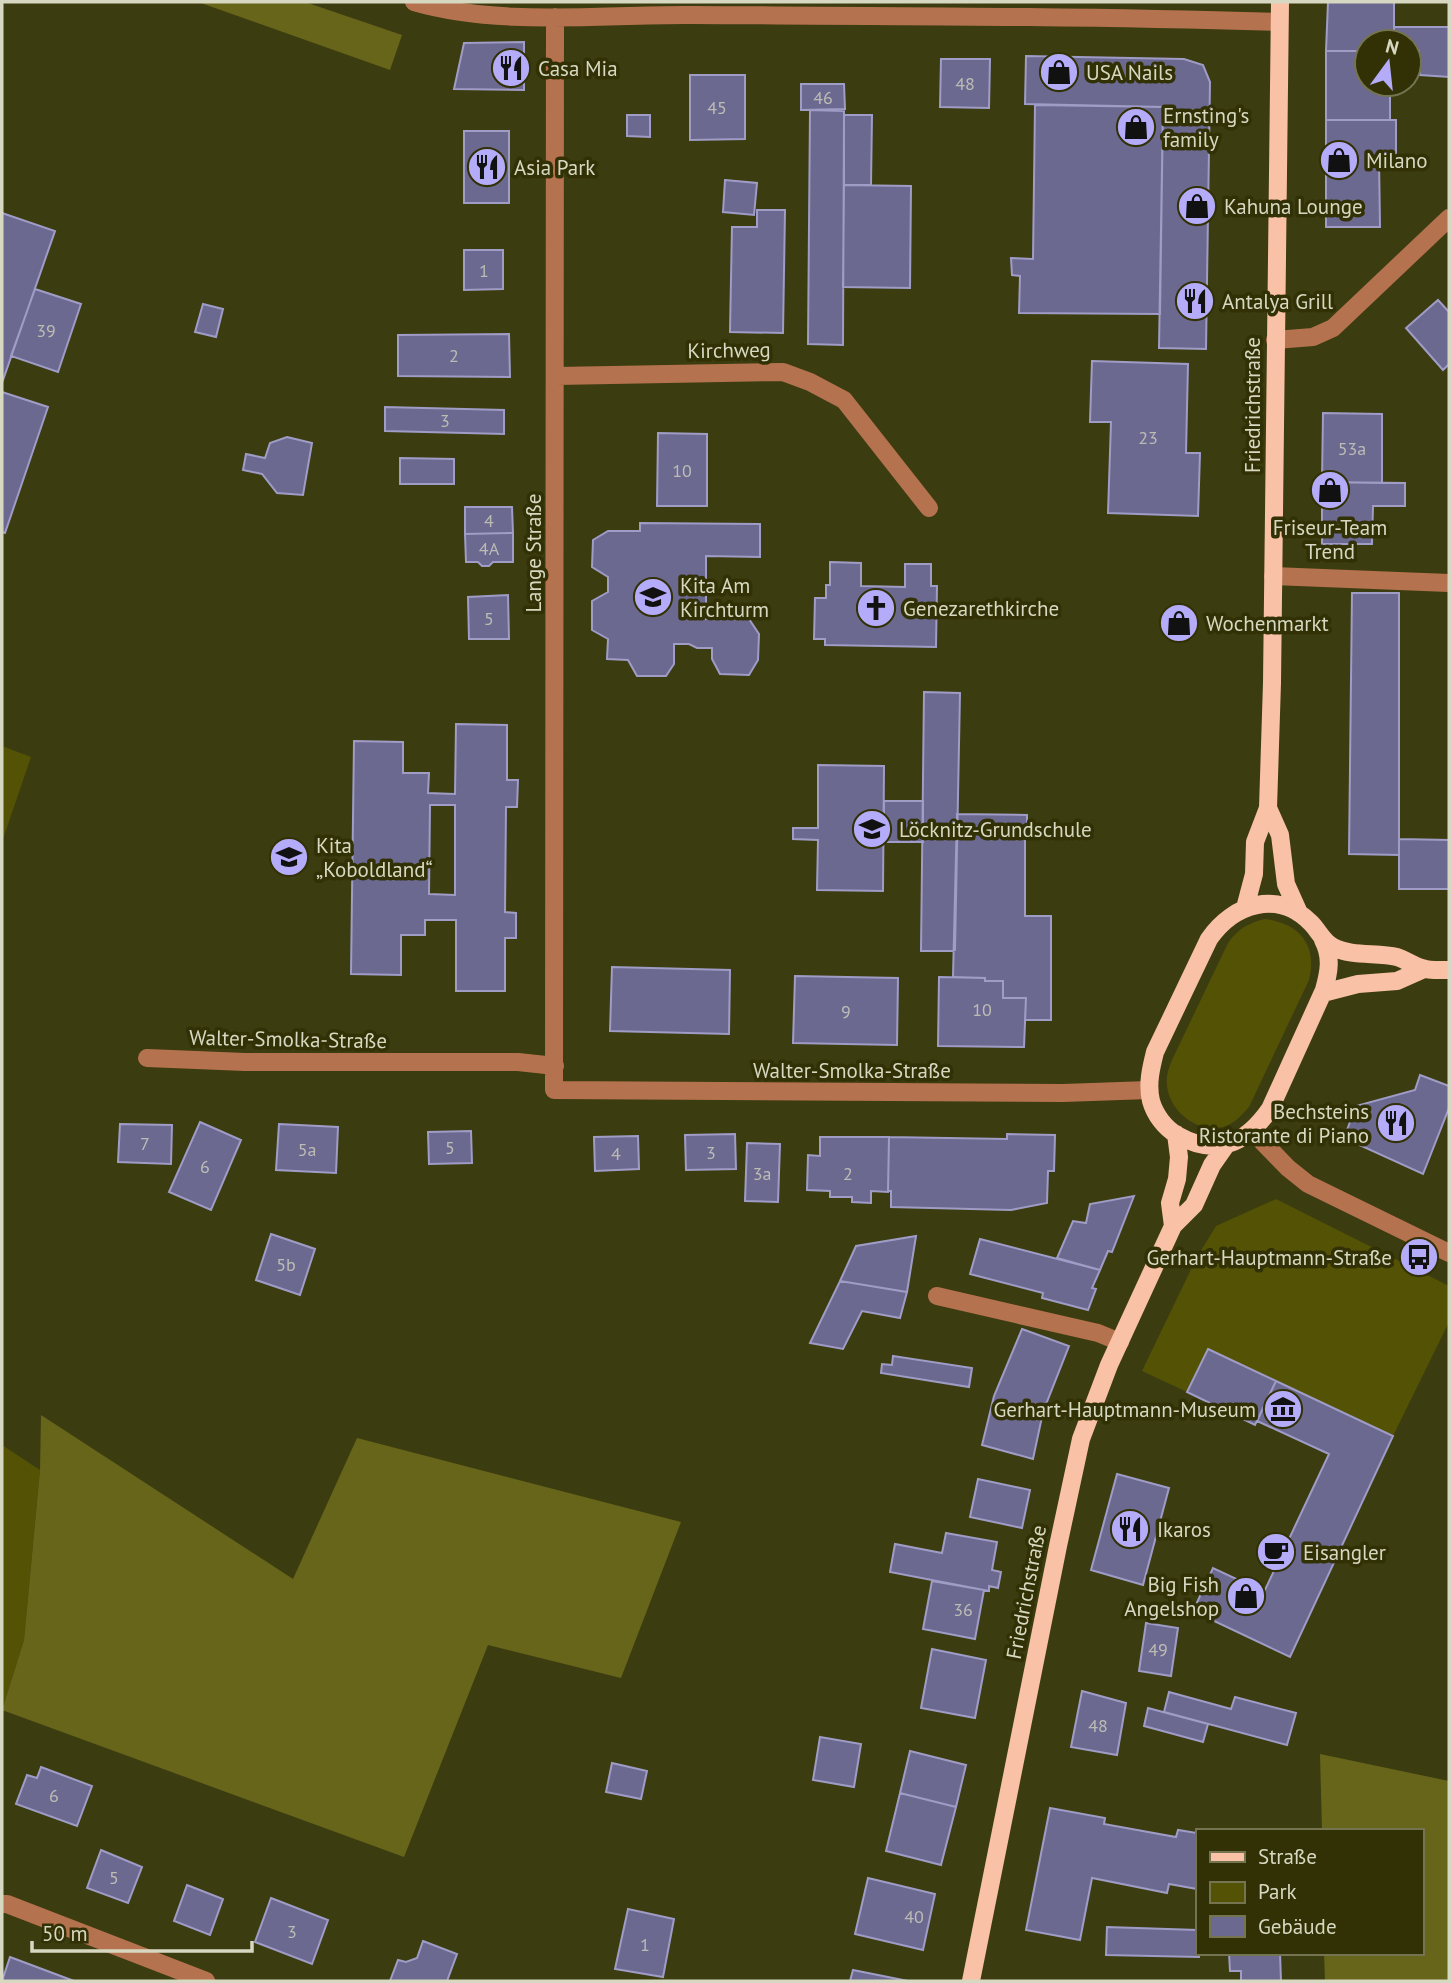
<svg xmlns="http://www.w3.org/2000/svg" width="1451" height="1983" viewBox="0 0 1451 1983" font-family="'PT Sans',sans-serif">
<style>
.green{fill:#535205}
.forest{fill:#676519}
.building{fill:#6c6990;stroke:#9f9cc6;stroke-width:2;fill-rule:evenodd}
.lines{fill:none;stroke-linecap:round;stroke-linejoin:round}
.minor{stroke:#b5724e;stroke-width:18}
.major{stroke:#f9c1a5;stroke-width:18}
.labels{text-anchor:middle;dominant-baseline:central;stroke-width:7;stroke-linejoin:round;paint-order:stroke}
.number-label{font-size:18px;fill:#bcbcb5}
.poi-label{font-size:21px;fill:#d7d8c1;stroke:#323105;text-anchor:start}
.street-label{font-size:21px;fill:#d7d8c1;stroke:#323105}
</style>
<rect width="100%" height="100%" fill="#3c3c11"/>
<path class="green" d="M2,746L31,757L2,842Z
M1265,919C1299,923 1318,945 1309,980L1249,1107C1242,1115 1234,1124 1223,1127C1194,1134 1163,1106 1167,1076C1168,1070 1170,1065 1172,1060L1228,943C1238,929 1248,923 1265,919Z
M1276,1199L1449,1286V1322L1393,1436L1208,1349L1187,1392L1142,1371L1197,1257L1216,1226Z
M2,1445L40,1470L24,1640L2,1710Z"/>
<path class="forest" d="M198,2H305L402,35L390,70Z
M41,1415L293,1579L357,1438L681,1522L621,1678L488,1645L404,1857L2,1710L24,1640L40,1470Z
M1320,1754L1449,1781V1981H1325L1324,1953H1421V1831H1322Z"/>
<path class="building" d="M1328,2H1394V42H1367V51H1326Z
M1394,27H1449V77L1420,75L1419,51H1409V42H1394Z
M524,42V90L454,89L464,43Z
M1326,51H1367V84H1380V95H1390V120H1326Z
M1026,56L1184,59L1203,65L1210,82L1206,349L1159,348L1163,107L1025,104Z
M941,59H990L989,108L940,107Z
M690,75H745V139L690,140Z
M801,84H844L845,109L801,110Z
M1035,105L1163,107L1160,314L1019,313L1020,276L1012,275L1011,258L1033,259Z
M810,110L844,111L843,345L808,344Z
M627,115H650V137L627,136Z
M844,115H872L871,185H844Z
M1326,120H1396V158H1379L1380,227H1326Z
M464,131H509V203H464Z
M725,180L757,183L754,215L723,212Z
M844,185L911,186L910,288L843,287Z
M757,210H785L783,333L730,332L732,227H757Z
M2,213L55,231L2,383Z
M464,250H503V289L464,290Z
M35,289L81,304L58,372L11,356Z
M1438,300L1449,312V364L1443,370L1406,328Z
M203,304L223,309L216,337L195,332Z
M509,334L510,377L398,376V335Z
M1092,361L1188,364L1186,453H1200L1198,516L1108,513L1111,422H1090Z
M2,392L48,407L5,533L2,532Z
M385,407L504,410V434L385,431Z
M1323,413L1382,414V483L1322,482Z
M658,433L707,434V506H657Z
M287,437L312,443L303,495L277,493L262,474L243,470L246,454L265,458L270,443Z
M400,458L454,459V484H400Z
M1322,482L1405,483V506H1373L1372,544H1322Z
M465,507H512L513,533L465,534Z
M640,523L760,524V557L706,556V619H749L759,634L758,660L749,675L720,674L712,659V648H697L689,644H674V664L666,676H637L628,660L607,659L608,639L592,630V601L608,592V577L592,567L593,540L608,531H640Z
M513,533V562H493L489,566H482L478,562H466L465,534Z
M830,562L861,563V586L905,587V564H931V586H937L936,647L825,645V639H814L815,598H826V585H830Z
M1352,593H1399V855L1349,854Z
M508,595L509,639H469L468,597Z
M924,692L960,693L955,950L953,951H921Z
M456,724L507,725V780H518L517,807H506L505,912L516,913V938H505V991H456V920H425V935H401V975L351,974L354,741L403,742V773H429L428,793L455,794ZM430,805H455V895L429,894Z
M818,765L884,766L883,891L817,890L818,840L793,839V828H818Z
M884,801H923V842H884Z
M957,814L1027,815V821H1032V837H1025V916H1051V1020H1025L1026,998H1003V981H985V978L953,977Z
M1399,839L1449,840V889H1399Z
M612,967L730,970L729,1034L610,1031Z
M795,976L898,978L897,1045L793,1043Z
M939,977L985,978V981H1003V998H1026L1024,1047L938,1046Z
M1420,1075L1449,1086V1108L1423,1174L1344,1138L1356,1106L1415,1090Z
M200,1122L241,1140L211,1210L169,1192Z
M120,1124L172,1125L171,1164L118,1162Z
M279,1124L338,1127L336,1173L276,1170Z
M471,1131L472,1163L429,1164L428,1132Z
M735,1134L736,1169L686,1170L685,1135Z
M1007,1134L1055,1135L1054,1171H1048L1047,1203L1011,1210L891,1207V1191H888L889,1137L1007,1139Z
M638,1136L639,1169L595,1171L594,1137Z
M820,1137H889L888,1192L871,1191V1203L852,1202V1197H830V1191L807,1190L808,1155L820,1156Z
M747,1143L780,1144L778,1202L745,1201Z
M1134,1196L1112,1252L1108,1251L1100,1270L1057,1258L1073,1221L1086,1223L1090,1204Z
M271,1234L315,1249L300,1295L256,1280Z
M916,1236L907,1292L840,1281L856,1246Z
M980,1239L1100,1270L1092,1288L1096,1289L1088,1310L1042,1298L1043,1293L970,1274Z
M840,1281L907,1292L900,1318L862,1311L843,1349L810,1343Z
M1022,1329L1069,1346L1043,1412L1033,1459L982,1445L994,1396Z
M1208,1349L1276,1381L1255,1425L1187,1392Z
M893,1356L972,1368L969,1387L881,1373L882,1364L892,1365Z
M1276,1381L1393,1436L1290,1657L1193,1611L1213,1568L1264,1592L1329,1454L1257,1421Z
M1117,1474L1169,1488L1143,1585L1091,1570Z
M978,1479L1030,1490L1022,1528L970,1517Z
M946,1533L997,1542L992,1570L1001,1572L998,1588L989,1586V1591L890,1572L895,1544L942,1553Z
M932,1581L984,1590L975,1639L923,1629Z
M1146,1623L1178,1628L1171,1676L1139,1671Z
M932,1649L986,1660L975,1718L921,1708Z
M1082,1691L1126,1703L1117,1755L1071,1747Z
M1169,1692L1231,1709L1235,1697L1296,1713L1287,1745L1164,1712Z
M1148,1708L1208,1724L1203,1742L1144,1726Z
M820,1737L861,1744L854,1787L813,1780Z
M910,1751L966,1765L956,1807L900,1793Z
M612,1763L647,1771L641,1799L606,1792Z
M41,1767L92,1786L77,1826L16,1804L27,1775L37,1778Z
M900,1793L956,1807L941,1865L886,1851Z
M1050,1808L1105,1818L1104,1824L1176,1837L1178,1830L1197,1833V1889L1169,1884L1167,1893L1092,1878L1080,1940L1026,1930Z
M101,1850L142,1867L128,1903L87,1888Z
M868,1878L935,1894L923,1950L855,1934Z
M187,1885L223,1899L210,1935L174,1921Z
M271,1898L328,1920L312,1964L255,1942Z
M628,1909L674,1919L663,1977L615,1969Z
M1107,1927L1197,1930V1953H1199V1957L1106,1955Z
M423,1941L457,1954L447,1981H390L398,1960L406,1962L417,1958Z
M1229,1953H1280L1281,1981H1241V1971H1230Z
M10,1957L74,1981H2Z
M853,1970L908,1981H850Z"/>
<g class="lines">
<path class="minor" d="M414,2C501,27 602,14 693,15C888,16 1084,16 1279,22
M555,17L554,1090L1063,1093L1149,1090
M1275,340L1313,337L1333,328L1449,218
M556,376L783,372L810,382L844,400L929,508
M1273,576L1449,583
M147,1058L245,1062H518L555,1066
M1252,1131L1288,1168L1308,1184L1449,1253
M937,1296L1098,1333L1120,1342
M2,1904H7L206,1981"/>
<path class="major" d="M1268,808L1280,835L1286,884L1299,913
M1245,908L1254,874L1255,842L1268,808L1272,683L1280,2
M1323,940C1332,957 1329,972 1324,990L1270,1109C1245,1145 1216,1157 1177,1135C1165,1128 1155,1115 1151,1101C1147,1084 1151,1068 1155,1052L1209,939C1233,904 1278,889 1311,923C1319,931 1322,941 1333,947C1352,957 1377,952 1397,957C1406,960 1414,966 1422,968C1430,971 1441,970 1449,970
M1323,993L1358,984L1397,981L1424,969
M1173,1226L1170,1203L1177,1179L1179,1157L1176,1134
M971,1981L1058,1546L1081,1439L1109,1365L1173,1226L1194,1205L1212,1165L1226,1145"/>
</g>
<defs>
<g id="restaurant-disc" transform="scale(2.0125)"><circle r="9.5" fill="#b4acf9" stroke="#323105"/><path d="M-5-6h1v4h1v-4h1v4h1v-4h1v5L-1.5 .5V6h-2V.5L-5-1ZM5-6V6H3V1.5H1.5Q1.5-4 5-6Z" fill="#111"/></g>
<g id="shop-disc" transform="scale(2.0125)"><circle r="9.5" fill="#b4acf9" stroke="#323105"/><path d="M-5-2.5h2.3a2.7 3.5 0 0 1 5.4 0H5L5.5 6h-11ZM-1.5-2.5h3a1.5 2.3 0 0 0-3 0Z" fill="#111"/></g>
<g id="school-disc" transform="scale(2.0125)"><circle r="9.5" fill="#b4acf9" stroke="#323105"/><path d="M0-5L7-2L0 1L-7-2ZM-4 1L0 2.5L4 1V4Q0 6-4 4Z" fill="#111"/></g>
<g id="church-disc" transform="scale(2.0125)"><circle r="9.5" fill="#b4acf9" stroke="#323105"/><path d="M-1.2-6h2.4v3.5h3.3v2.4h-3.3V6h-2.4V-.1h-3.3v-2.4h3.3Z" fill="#111"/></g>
<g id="bus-disc" transform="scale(2.0125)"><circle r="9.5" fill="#b4acf9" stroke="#323105"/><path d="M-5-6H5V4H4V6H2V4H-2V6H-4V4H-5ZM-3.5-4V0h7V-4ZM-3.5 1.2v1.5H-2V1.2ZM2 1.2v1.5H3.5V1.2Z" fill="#111"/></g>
<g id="museum-disc" transform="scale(2.0125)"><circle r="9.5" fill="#b4acf9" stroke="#323105"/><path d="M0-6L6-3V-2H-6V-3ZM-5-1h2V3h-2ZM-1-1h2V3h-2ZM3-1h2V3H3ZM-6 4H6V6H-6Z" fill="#111"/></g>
<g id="cafe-disc" transform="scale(2.0125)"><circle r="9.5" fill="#b4acf9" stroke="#323105"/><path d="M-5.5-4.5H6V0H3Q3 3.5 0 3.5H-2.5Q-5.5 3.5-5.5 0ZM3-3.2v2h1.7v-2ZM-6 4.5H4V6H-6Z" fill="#111"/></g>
</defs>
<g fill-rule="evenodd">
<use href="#restaurant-disc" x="511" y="68"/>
<use href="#shop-disc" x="1059" y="72"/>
<use href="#shop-disc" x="1136" y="127"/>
<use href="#shop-disc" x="1339" y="160"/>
<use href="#restaurant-disc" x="487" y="167"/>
<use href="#shop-disc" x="1197" y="206"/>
<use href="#restaurant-disc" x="1195" y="301"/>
<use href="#shop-disc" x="1330" y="490"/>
<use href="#school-disc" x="653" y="597"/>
<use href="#church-disc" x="876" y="608"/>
<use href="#shop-disc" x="1179" y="623"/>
<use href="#school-disc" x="872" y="829"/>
<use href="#school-disc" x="289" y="857"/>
<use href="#restaurant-disc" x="1396" y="1123"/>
<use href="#bus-disc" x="1419" y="1257"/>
<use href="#museum-disc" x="1283" y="1409"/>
<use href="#restaurant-disc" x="1130" y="1529"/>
<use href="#cafe-disc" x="1276" y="1552"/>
<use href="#shop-disc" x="1246" y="1596"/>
</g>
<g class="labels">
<g class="number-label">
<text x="965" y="83">48</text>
<text x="823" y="97">46</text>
<text x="717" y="107">45</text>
<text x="484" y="270">1</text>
<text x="46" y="330">39</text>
<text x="454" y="355">2</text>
<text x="445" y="420">3</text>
<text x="1148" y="437">23</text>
<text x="1352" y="448">53a</text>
<text x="682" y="470">10</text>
<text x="489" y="520">4</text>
<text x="489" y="548">4A</text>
<text x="489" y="618">5</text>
<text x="982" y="1009">10</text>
<text x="846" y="1011">9</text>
<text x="145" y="1143">7</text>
<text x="450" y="1147">5</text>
<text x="307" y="1149">5a</text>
<text x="711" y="1152">3</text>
<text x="616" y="1153">4</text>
<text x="205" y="1166">6</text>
<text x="762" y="1173">3a</text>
<text x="848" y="1173">2</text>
<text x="286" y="1264">5b</text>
<text x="963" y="1609">36</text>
<text x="1158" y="1649">49</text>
<text x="1098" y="1725">48</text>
<text x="54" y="1795">6</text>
<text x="114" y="1877">5</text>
<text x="914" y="1916">40</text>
<text x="292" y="1931">3</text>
<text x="645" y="1944">1</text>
</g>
<g class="poi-label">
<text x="538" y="68">Casa Mia</text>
<text x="1086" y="72">USA Nails</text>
<text x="1163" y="115">Ernsting's<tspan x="1163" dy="24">family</tspan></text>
<text x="1366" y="160">Milano</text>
<text x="514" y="167">Asia Park</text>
<text x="1224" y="206">Kahuna Lounge</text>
<text x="1222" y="301">Antalya Grill</text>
<text x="1330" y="527" text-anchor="middle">Friseur-Team<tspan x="1330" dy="24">Trend</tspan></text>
<text x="680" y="585">Kita Am<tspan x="680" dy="24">Kirchturm</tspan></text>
<text x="903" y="608">Genezarethkirche</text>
<text x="1206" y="623">Wochenmarkt</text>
<text x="899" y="829">Löcknitz-Grundschule</text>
<text x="316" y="845">Kita<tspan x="316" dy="24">„Koboldland“</tspan></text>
<text x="1369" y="1111" text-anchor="end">Bechsteins<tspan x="1369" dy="24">Ristorante di Piano</tspan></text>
<text x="1392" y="1257" text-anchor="end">Gerhart-Hauptmann-Straße</text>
<text x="1256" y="1409" text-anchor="end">Gerhart-Hauptmann-Museum</text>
<text x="1157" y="1529">Ikaros</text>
<text x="1303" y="1552">Eisangler</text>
<text x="1219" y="1584" text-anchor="end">Big Fish<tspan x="1219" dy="24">Angelshop</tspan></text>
</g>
<g class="street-label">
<text transform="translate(729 350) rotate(-1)">Kirchweg</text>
<text transform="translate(1252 405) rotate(-90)">Friedrichstraße</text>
<text transform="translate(533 553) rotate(-90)">Lange Straße</text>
<text transform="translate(288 1039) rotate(1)">Walter-Smolka-Straße</text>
<text x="852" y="1070">Walter-Smolka-Straße</text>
<text transform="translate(1026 1592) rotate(-79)">Friedrichstraße</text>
</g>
</g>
<rect width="1451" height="1983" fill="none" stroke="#d7d8c1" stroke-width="7"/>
<rect x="1196" y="1829" width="228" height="126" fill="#323105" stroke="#747450" stroke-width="2"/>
<rect x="1210" y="1852" width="35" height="10" fill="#f9c1a5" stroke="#747450" stroke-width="2"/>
<text x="1258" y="1864" font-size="21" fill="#d7d8c1">Straße</text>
<rect x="1210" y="1882" width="35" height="21" fill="#535205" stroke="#747450" stroke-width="2"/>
<text x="1258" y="1899" font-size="21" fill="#d7d8c1">Park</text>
<rect x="1210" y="1916" width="35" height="21" fill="#6c6990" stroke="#747450" stroke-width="2"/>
<text x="1258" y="1934" font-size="21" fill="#d7d8c1">Gebäude</text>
<g transform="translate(1388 63) rotate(15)"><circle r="33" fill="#323105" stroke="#747450" stroke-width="2"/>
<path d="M0-5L12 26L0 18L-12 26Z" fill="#b4acf9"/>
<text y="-10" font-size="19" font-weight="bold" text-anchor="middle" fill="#d7d8c1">N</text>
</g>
<path d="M32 1941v10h220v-10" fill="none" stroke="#d7d8c1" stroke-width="3.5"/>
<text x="42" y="1941" font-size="21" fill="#d7d8c1" stroke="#323105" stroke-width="5" paint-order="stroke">50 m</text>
</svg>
